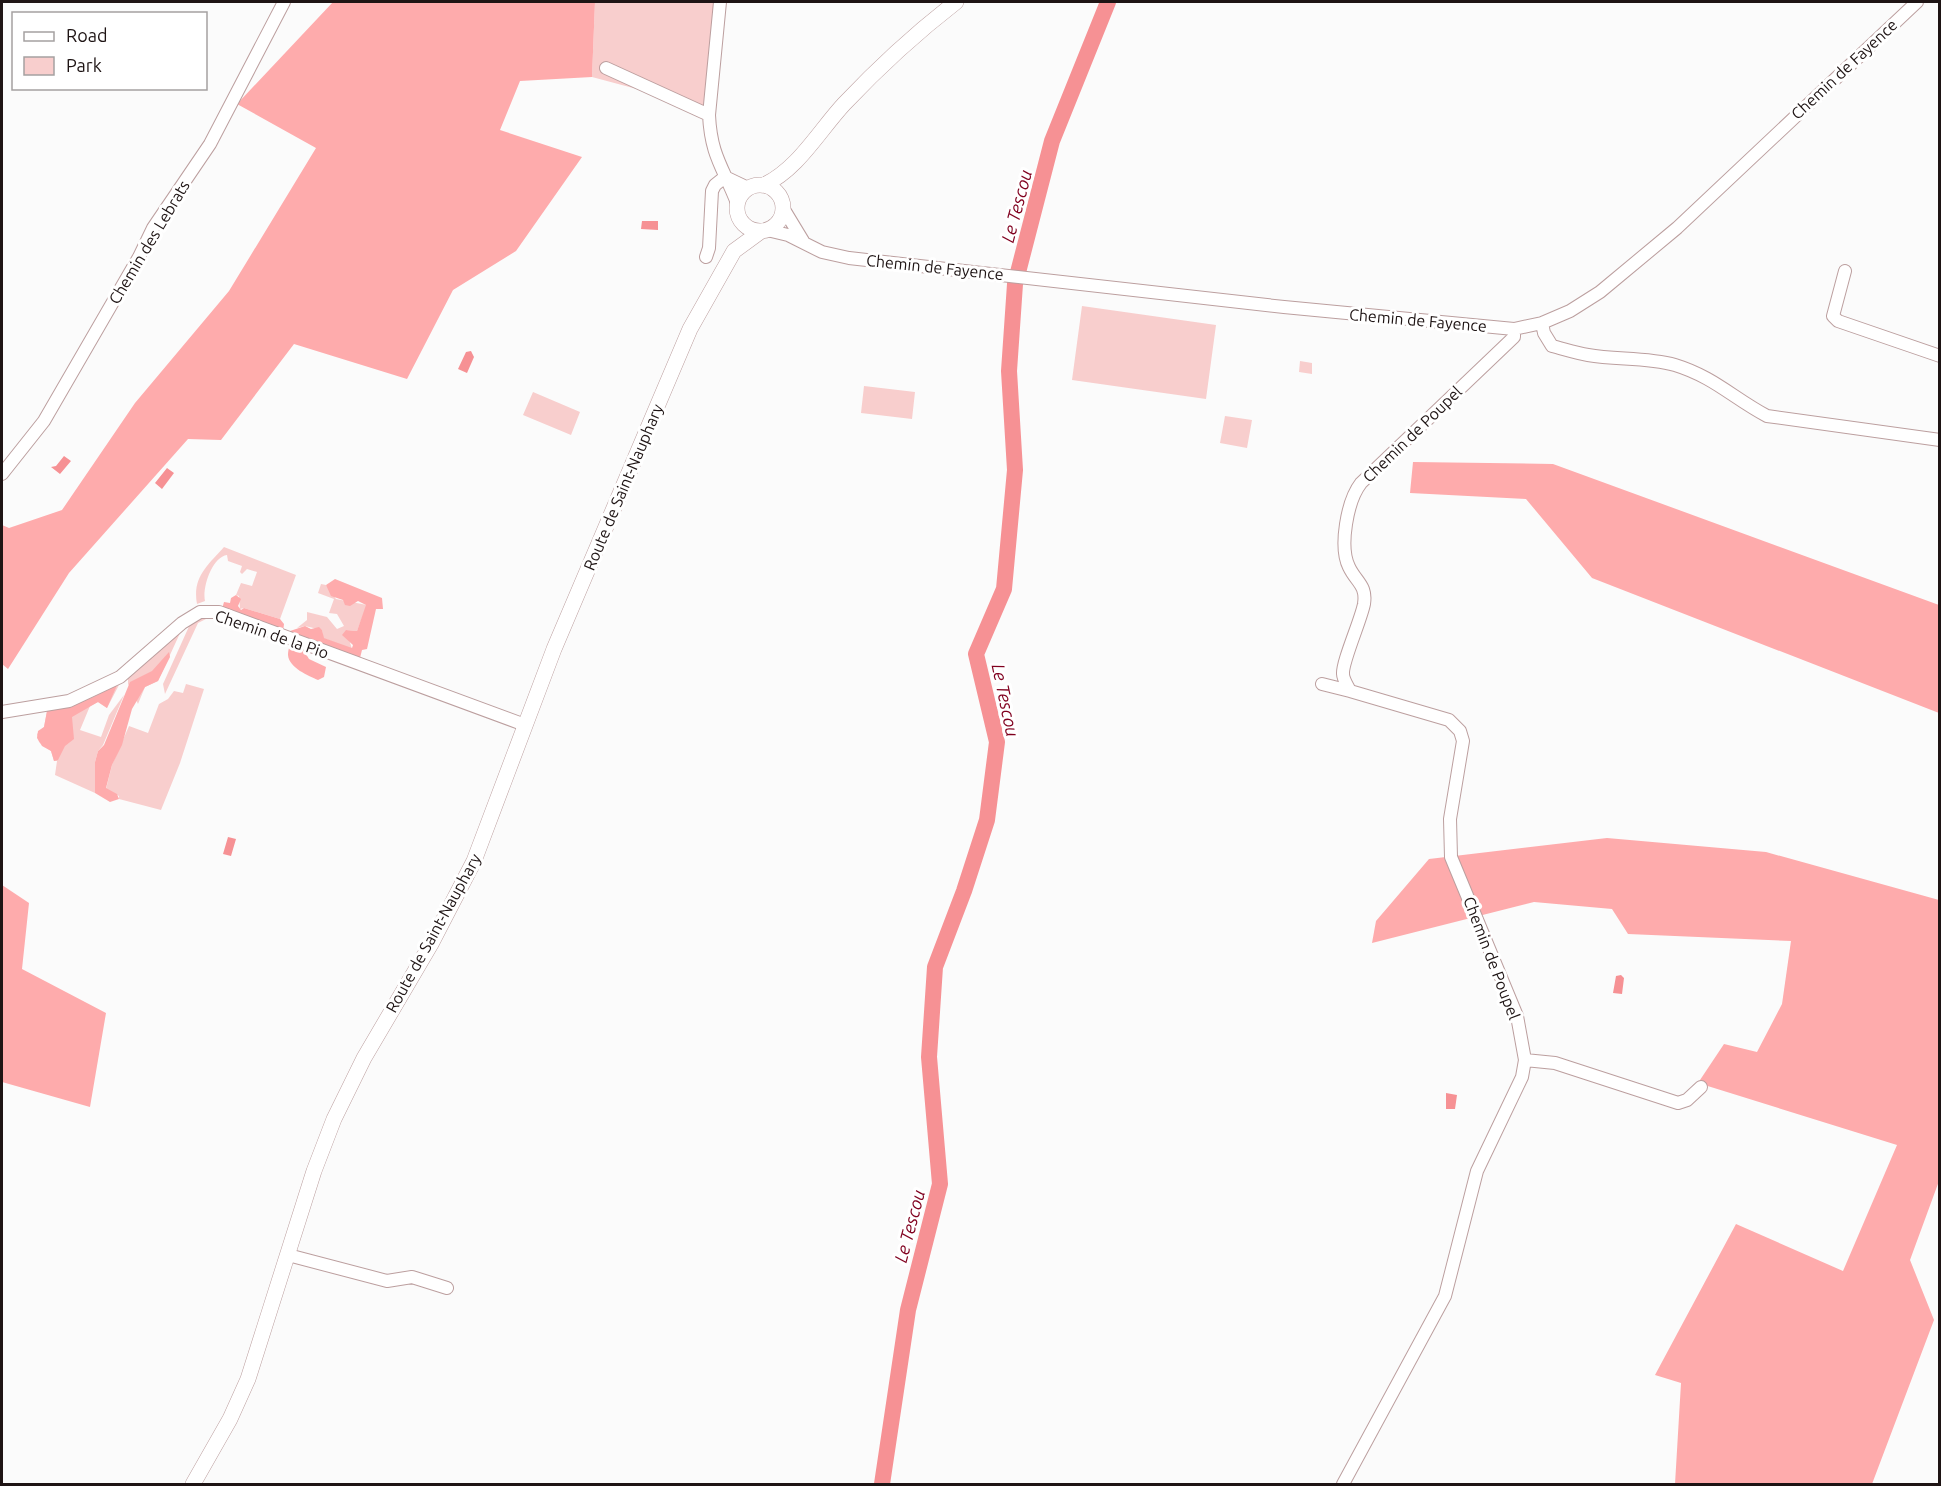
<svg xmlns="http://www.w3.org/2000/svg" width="1941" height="1486" viewBox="0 0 1941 1486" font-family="Ubuntu,sans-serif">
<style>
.green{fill:#f8cecd}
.forest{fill:#feabac}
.water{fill:#f69194}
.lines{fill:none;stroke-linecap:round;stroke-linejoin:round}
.river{stroke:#f69194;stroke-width:16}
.minor-casing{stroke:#bc9f9f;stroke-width:14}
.major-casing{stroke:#bc9f9f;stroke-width:16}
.minor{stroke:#fff;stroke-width:12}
.major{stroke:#fff;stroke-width:15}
.labels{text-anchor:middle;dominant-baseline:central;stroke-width:6;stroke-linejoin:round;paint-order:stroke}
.street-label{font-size:16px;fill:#1e1414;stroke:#fff}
.water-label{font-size:18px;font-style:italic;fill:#80001f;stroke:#fff}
</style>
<rect width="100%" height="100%" fill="#fbfbfb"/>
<path class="green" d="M595,2H715L704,107L592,77Z
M1082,306L1216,325L1206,399L1072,380Z
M1300,361L1312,363V374L1299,372Z
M864,386L915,392L912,419L861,413Z
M533,392L580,412L571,435L523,415Z
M1225,416L1252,420L1247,448L1220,443Z
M224,547L296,575L280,619L244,608L240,609L239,596L236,595L241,583L252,586L257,572L247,569L242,574L240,572L242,566L228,561L227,555C212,557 202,588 205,601L197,604C192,577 208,565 224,547Z
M321,584L326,585L336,599L367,605L357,631L346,630L352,649L323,638L322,630L305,626L297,628L307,620V612L327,617L337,629L344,626L337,614L329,613L334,599L318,593Z
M212,616L198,623L165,694L163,684L191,622Z
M181,631L158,681L145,687L138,704L128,684V676Z
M186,684L204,689L180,763L161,810L119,799V796L106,789L112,765L129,726L148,733L159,704L168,699L174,691L183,693Z
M119,685L107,708L98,702L90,706L80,730L101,737L109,715L124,695L103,745L98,751L95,762V793L55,775L57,761H54L51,751L39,742L37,734L44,727L47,711L58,704L80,702Z"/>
<path class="forest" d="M333,2H595L592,77L520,81L500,130L582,157L516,251L453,290L407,379L294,344L221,440L188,439L69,573L8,669L2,664V525L9,528L62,510L135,403L229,291L316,148L237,104Z
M1413,462L1553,464L1939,605V713L1592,578L1526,499L1410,493Z
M335,579L382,598L383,609H376L367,649L362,650L360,658L341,662L308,649L306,654L309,659L326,667L324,677L318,680C309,676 289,668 288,655C288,645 294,642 290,631L305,626L311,629L319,627L322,630L324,638L352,648L353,645L342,635L346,630L357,631L366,605L358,601L350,606L345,605L343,600L331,596L326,585Z
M236,595L241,599L238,606L241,610L244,608L280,619L284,624L283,632L222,609L224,602L230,603L231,598Z
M169,652L170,657L158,681L145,687L132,709L122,745L112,765L106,788L117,794L119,799L110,802L95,793V762L98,751L104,745L130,682L152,671Z
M118,683L107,708L98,702L72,717L74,739L65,746L58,760L54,761L51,751L42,746L37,738L38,731L44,727L47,711C58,704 66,704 79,702C93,699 107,690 118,683Z
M1607,838L1766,852L1939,900V1181L1910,1260L1934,1320L1872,1484H1675L1681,1383L1655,1375L1736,1224L1843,1271L1897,1145L1698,1083L1724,1044L1757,1052L1782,1004L1791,941L1628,934L1612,909L1534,902L1372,943L1376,921L1429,859Z
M2,885L29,903L22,969L106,1013L90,1107L2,1082Z"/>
<path class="water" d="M642,221H658V230L641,229Z
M466,352L471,351L474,357L467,373L458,369Z
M64,456L71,461L60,474L51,467L56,466Z
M167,468L174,473L162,489L155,483Z
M228,837L236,839L231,856L223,854Z
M1621,975L1624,978L1622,994L1613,993L1616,976Z
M1446,1093L1457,1095L1455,1109H1446Z"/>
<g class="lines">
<path class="river" d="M882,1484L908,1310L940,1184L929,1057L935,967L964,891L987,820L997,742L976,654L1004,589L1015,470L1009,371L1015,284L1052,141L1108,2"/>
<g class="minor-casing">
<path id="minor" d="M720,2L709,115C711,156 723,167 737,203
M606,68L709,115
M725,177L748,188
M783,208L803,241
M767,230L788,235L822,252L849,258L1284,307L1514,329L1542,323L1570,311L1600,292L1677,228L1917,2
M706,257L709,248L712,191L715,185L725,177
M1845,271L1833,316L1838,321L1940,356
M1542,323L1544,333L1552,346C1564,349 1576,353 1588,355C1616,360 1647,357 1675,365C1714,377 1733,398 1767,416L1940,440
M2,474L44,421L139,257L153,228L210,144L284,2
M1322,684L1350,691
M2,712L69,701L120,677L182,623L200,612H219L525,725
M1525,1060L1555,1063L1678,1103L1687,1100L1701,1087
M288,1255L387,1281L412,1277L447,1288
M1343,1484L1445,1296L1477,1171L1522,1077L1525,1060L1517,1016L1451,857L1450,819L1463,741L1460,731L1449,720L1350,691C1348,687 1343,679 1343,674C1342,662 1361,620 1364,604C1367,585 1356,582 1349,567C1339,547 1347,501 1361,483L1514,337V329"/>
</g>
<g class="major-casing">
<path id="major" d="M737 208a23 23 0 1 1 46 0a23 23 0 1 1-46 0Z
M764,185C798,169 819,131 844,104C879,67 916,33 956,2
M193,1484L230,1419L248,1379L314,1171L334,1119L364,1058L431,944L474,861L554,649L690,329L734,251L760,232"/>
</g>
<use href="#minor" class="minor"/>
<use href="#major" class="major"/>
</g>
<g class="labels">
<g class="street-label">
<text transform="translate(1844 69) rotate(-43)">Chemin de Fayence</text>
<text transform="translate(149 242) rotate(-59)">Chemin des Lebrats</text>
<text transform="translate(935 267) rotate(6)">Chemin de Fayence</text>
<text transform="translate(1418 320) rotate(5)">Chemin de Fayence</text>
<text transform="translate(1412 434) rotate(-44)">Chemin de Poupel</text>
<text transform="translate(623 487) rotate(-67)">Route de Saint-Nauphary</text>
<text transform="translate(272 634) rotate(19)">Chemin de la Pio</text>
<text transform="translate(433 933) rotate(-61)">Route de Saint-Nauphary</text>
<text transform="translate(1492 958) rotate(69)">Chemin de Poupel</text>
</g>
<g class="water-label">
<text transform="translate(1016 206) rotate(-75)">Le Tescou</text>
<text transform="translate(1006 700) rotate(78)">Le Tescou</text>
<text transform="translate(909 1226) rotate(-75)">Le Tescou</text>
</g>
</g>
<rect width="1941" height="1486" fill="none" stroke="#1e1414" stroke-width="6"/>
<rect x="12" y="12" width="195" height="78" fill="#ffffff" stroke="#a5a1a1" stroke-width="1.5"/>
<rect x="24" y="32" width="30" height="9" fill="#ffffff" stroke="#a5a1a1" stroke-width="1.5"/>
<text x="66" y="42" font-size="18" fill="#1e1414">Road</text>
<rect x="24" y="57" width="30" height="18" fill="#f8cecd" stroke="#a5a1a1" stroke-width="1.5"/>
<text x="66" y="72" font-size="18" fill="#1e1414">Park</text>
</svg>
